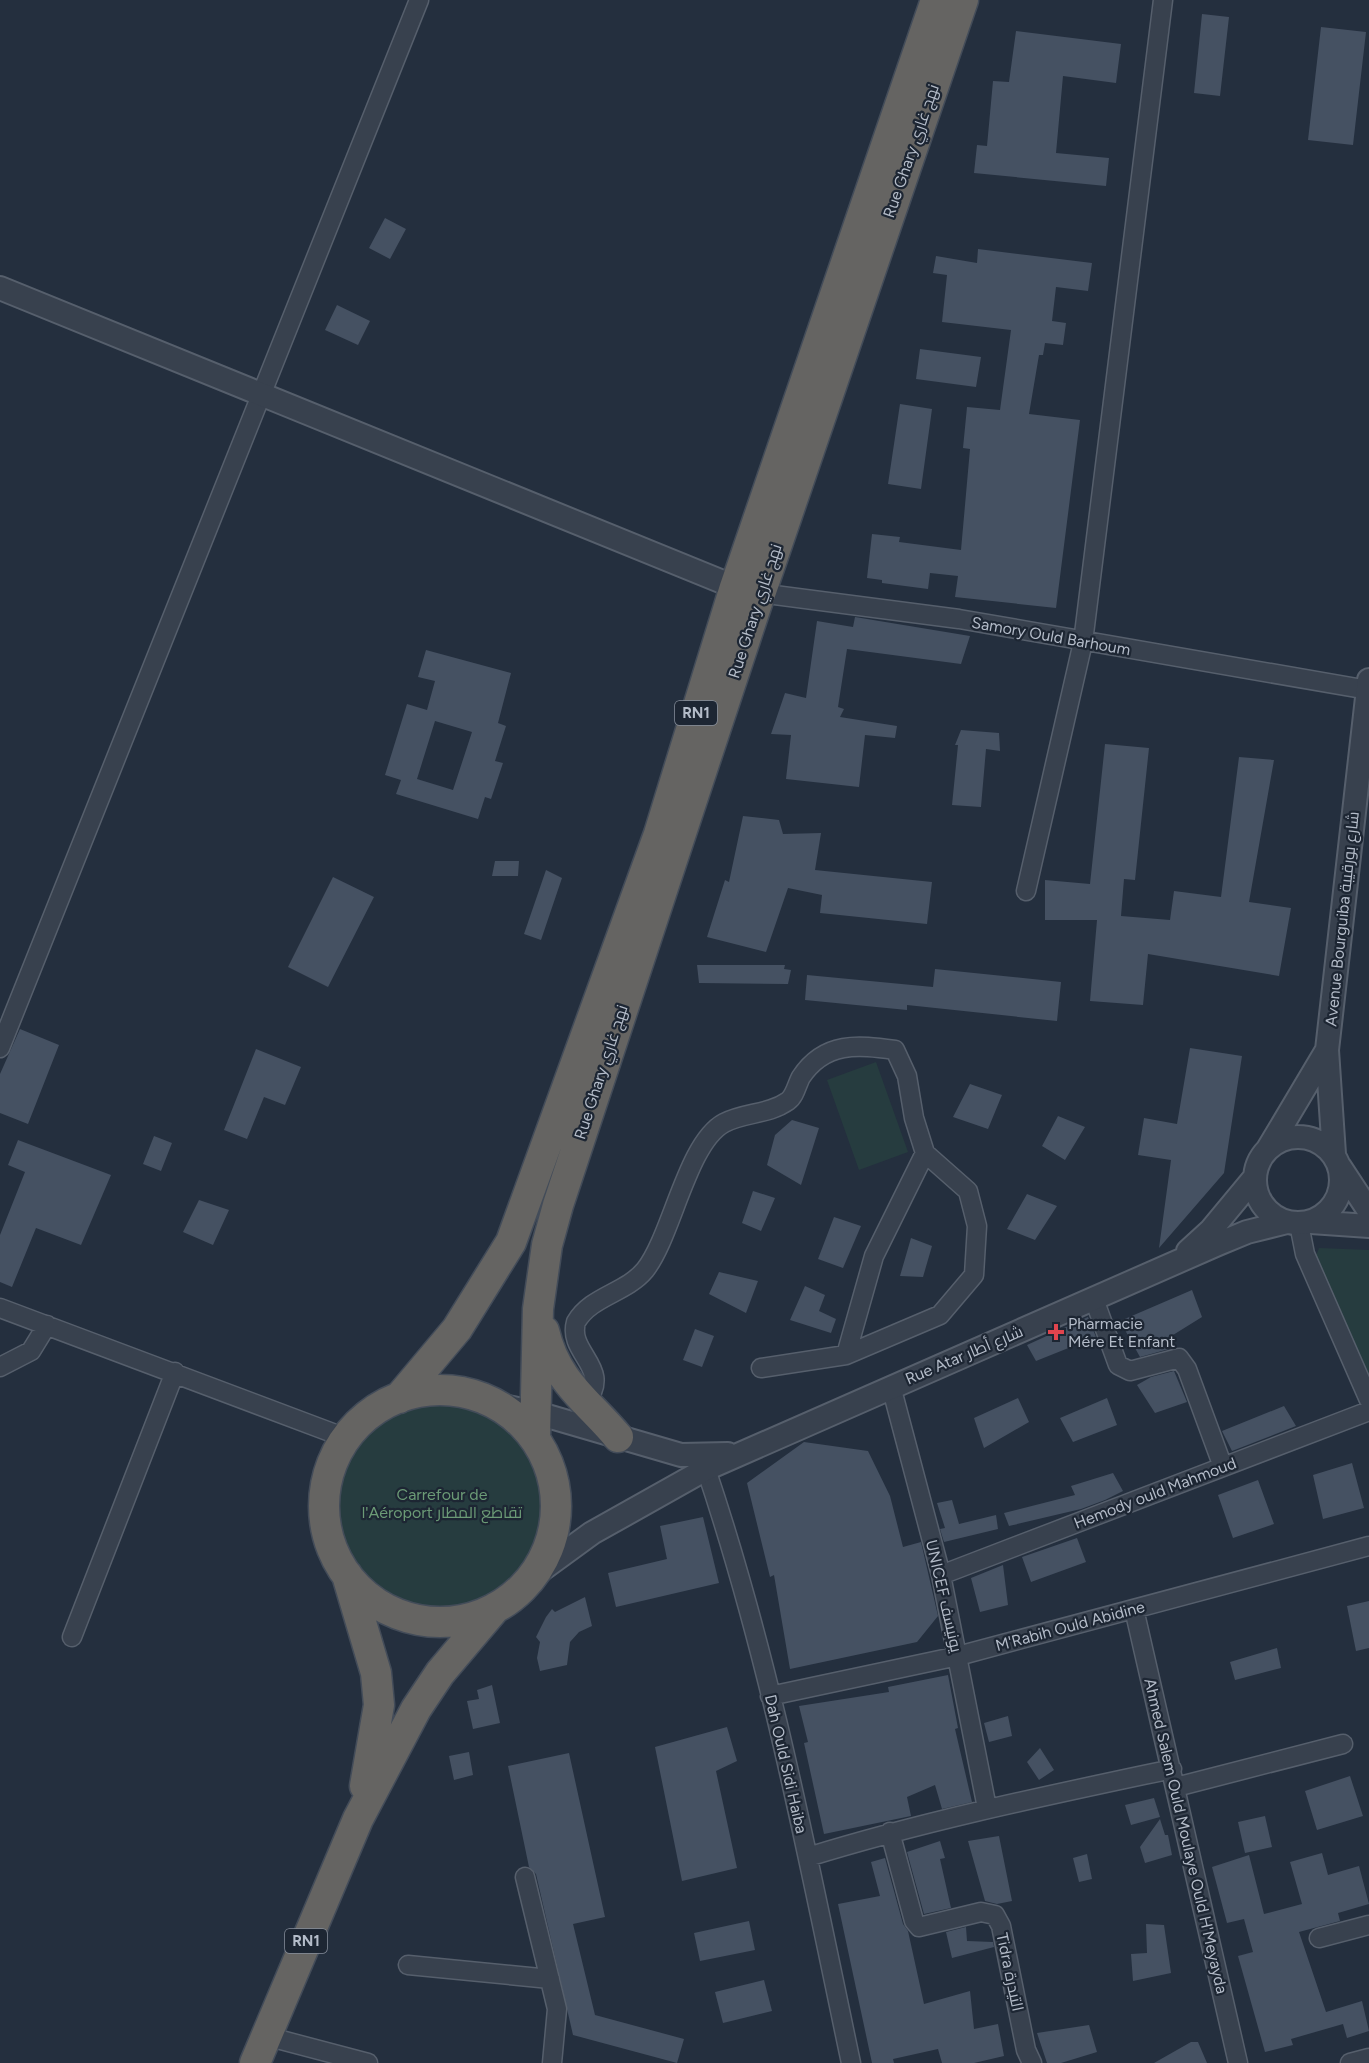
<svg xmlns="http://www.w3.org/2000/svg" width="1369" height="2063" viewBox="0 0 1369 2063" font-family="Figtree,Cairo,sans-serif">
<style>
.green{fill:#263c3f}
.building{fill:#455162;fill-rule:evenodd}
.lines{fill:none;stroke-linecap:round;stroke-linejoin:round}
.minor-casing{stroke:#565f6c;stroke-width:21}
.tertiary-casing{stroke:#565f6c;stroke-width:26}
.trunk-casing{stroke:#434c59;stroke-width:33}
.minor{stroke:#38414e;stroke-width:18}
.tertiary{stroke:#38414e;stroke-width:22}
.trunk{stroke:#656462;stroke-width:30}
.health-dot{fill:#e0444e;stroke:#1d2633;stroke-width:2}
.labels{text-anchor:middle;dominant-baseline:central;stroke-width:4.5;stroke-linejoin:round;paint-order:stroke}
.shield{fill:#1d2633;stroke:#878f9c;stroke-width:1.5}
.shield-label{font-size:15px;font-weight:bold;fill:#b4bcc9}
.street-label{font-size:16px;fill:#b4bcc9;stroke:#1d2633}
.poi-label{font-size:16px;fill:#b4bcc9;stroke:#1d2633;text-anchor:start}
.park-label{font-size:16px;fill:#6b9a76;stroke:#1d2633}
</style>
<rect width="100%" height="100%" fill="#242f3e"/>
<path class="green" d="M876,1062L908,1152L859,1170L827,1080Z
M1319,1248L1369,1250V1385L1313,1264Z
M336 1503a106 106 0 1 1 212 0a106 106 0 1 1-212 0Z"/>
<path class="building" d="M1202,14L1229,17L1220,96L1194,93Z
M1321,27L1366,32L1353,145L1308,140Z
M1016,31L1121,44L1116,83L1063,76L1056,153L1109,158L1106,186L974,173L977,145L987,146L993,81L1009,82Z
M385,218L406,229L390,259L369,248Z
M978,249L1092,263L1088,291L1056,287L1052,321L1066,323L1063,345L1045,343L1043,355H1039L1029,414L1080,420L1056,608L955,597L958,576L930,573L928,589L882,583V580L867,578L872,534L900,537L899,542L961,550L970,449L963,448L967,407L1000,410L1011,330L942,322L947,275L933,273L936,256L977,263Z
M337,305L370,321L358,345L325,330Z
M920,349L981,357L976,387L916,379Z
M900,404L932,409L921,489L888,484Z
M855,617L970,636L961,664L847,649L838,707L844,709L840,717L897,726L895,738L865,735L859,787L786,779L791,735L771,734L785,693L806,698L817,621L853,627Z
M426,650L511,673L498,723L506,726L495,761L503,763L491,799L485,797L478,819L396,794L401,780L385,775L407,704L427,710L435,681L418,677ZM435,721L472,732L453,790L417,779Z
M961,730L999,733L1000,751L986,749L981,807L952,805L958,745H955Z
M1105,744L1149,748L1135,880L1124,879L1121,916L1170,920L1174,891L1221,897L1239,757L1274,760L1249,902L1291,908L1279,976L1148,954L1143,1005L1090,1001L1097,920H1045V880L1090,884Z
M743,816L779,820L783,834L821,833L815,870L932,882L927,924L820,913L822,895L788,888L766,952L707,937L725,880L729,882Z
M495,861H519L518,876H492Z
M546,870L562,878L541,940L524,934Z
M333,877L374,897L328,987L288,967Z
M697,965H785L784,969L791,970L788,984L699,983Z
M935,969L1061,982L1057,1021L907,1005V1010L805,1000L807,975L933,987Z
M20,1029L59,1045L28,1124L0,1113V1074Z
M1190,1048L1242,1056L1224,1173L1159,1248L1171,1160L1138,1155L1144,1118L1177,1124Z
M256,1049L301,1067L285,1105L264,1097L247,1139L224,1130Z
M970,1084L1002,1095L988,1129L953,1117Z
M1058,1116L1085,1127L1065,1160L1042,1146Z
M792,1120L819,1128L801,1185L767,1165L775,1135Z
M154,1136L172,1143L161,1171L143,1164Z
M18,1140L111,1175L81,1245L36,1228L12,1287L0,1282V1235L25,1172L8,1165Z
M753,1191L775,1198L761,1231L742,1223Z
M1027,1194L1057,1206L1035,1240L1007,1229Z
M199,1200L229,1210L213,1245L183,1232Z
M834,1217L861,1226L843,1268L818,1259Z
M911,1238L932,1246L923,1277L900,1276Z
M719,1272L758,1281L746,1313L709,1294Z
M805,1286L825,1295L819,1311L836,1319L831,1333L790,1320Z
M1192,1290L1202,1317L1165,1340L1169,1349L1140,1357L1120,1321Z
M1088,1317L1096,1337L1036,1361L1027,1345Z
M695,1329L714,1336L702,1367L683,1360Z
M1174,1371L1187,1402L1155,1413L1137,1385L1151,1377Z
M1018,1398L1029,1422L984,1448L974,1418Z
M1107,1398L1117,1425L1073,1442L1060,1418Z
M1284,1406L1296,1426L1232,1451L1222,1431Z
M804,1442L868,1451L890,1496L903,1547L921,1542L938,1616L917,1642L790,1669L774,1575L770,1577L747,1483Z
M1352,1463L1364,1508L1323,1519L1313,1475Z
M1113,1473L1123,1491L1105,1500L1081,1509L1009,1526L1004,1513L1075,1495L1071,1486Z
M1258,1480L1274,1524L1233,1538L1218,1495Z
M952,1500L959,1524L996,1515L998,1529L944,1542L940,1529L945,1528L937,1503Z
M703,1517L719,1583L616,1607L608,1573L667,1559L660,1526Z
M1077,1538L1086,1562L1031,1582L1022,1557Z
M1003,1565L1008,1605L980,1612L971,1578Z
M585,1597L592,1626L579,1632L570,1642L567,1665L540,1671L537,1658L540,1642L536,1637L546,1617L552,1609L555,1612Z
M1369,1601V1648L1356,1651L1347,1606Z
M1277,1648L1281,1668L1235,1680L1230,1662Z
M948,1675L958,1728L955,1729L972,1802L942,1809L935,1785L907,1797L911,1816L824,1834L804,1743L808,1742L799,1706L889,1692L888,1687Z
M492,1685L500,1723L473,1729L467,1701L479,1699L477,1690Z
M1008,1716L1012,1736L989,1742L984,1723Z
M727,1727L737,1761L716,1771L737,1868L682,1881L655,1747Z
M1040,1748L1054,1770L1039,1780L1027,1762Z
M469,1752L473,1775L454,1780L449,1756Z
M569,1753L605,1917L573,1924L595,2015L684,2039L677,2063L573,2035L536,1874L529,1867L508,1766Z
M1350,1776L1363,1816L1317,1830L1305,1791Z
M1154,1798L1160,1817L1131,1825L1125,1805Z
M1265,1816L1272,1847L1245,1853L1238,1822Z
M1160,1819L1165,1835H1168L1172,1855L1145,1863L1140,1847Z
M999,1836L1012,1901L997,1904L985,1901L968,1841Z
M940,1841L945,1858L940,1859L951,1908L924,1914L907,1852Z
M1322,1853L1328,1875L1359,1866L1369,1904L1338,1913L1340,1921L1299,1932L1326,2012L1362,2001L1369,2031L1347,2038L1343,2024L1291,2039L1293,2045L1265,2052L1238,1956L1253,1952L1244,1919L1227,1923L1212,1867L1249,1855L1264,1914L1302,1904L1290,1862Z
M1087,1854L1092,1879L1079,1882L1073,1858Z
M885,1858L903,1924L908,1931L924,2004L970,1991L974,2029L998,2024L1004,2056L974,2063H942L938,2049L893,2059L894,2063H872L838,1904L880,1896L871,1862Z
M749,1921L755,1950L700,1961L694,1933Z
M1146,1924L1164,1925L1171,1973L1133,1981L1131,1954L1147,1953Z
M966,1927L967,1941L993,1942L994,1947L952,1958L946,1932Z
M764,1980L772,2011L723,2023L715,1992Z
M1089,2025L1097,2052L1061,2063H1047L1037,2033Z
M1191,2042H1198L1207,2063H1154Z"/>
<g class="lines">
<g class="minor-casing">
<path id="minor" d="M751,592L959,619L1368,690
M1026,891L1083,642L1163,0
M0,1048L419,0
M1299,1224L1305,1254L1369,1400
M1094,1299L1118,1365L1130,1371L1179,1358L1187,1369L1223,1467
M0,1308L346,1438
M846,1355L874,1256L925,1153
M0,1367L31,1351L47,1325
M891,1386L941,1575L987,1808
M585,1403C614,1368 567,1354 576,1322C591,1296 626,1293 645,1270C672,1236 687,1143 724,1123C745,1112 768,1115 788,1101C795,1096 797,1084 801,1077C825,1041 858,1045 895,1050L907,1076L914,1118L925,1153L968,1191L977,1226L974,1275L940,1315L846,1355L761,1368
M706,1469C771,1662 809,1864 851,2063
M941,1575L1369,1411
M1134,1609L1238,2063
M72,1637L175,1372
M770,1696L958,1656L1369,1546
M1176,1787L1343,1744
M890,1832L914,1921L919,1927L981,1912L995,1915L1001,1926L1026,2050L1032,2063
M808,1857C928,1820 1050,1795 1172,1769
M525,1877L557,2009L552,2063
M1319,1938L1369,1925
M408,1965L550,1979
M266,2036L368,2063
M1350,2063L1369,2058"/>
</g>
<g class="tertiary-casing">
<path id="tertiary" d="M0,288L735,587
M1255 1180a43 43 0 1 1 86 0a43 43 0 1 1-86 0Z
M1268,1149L1327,1050
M1334,1154L1327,1050L1369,680
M1340,1167L1369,1211
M1311,1222L1369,1226
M1188,1251L1211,1230L1255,1177
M498,1405L537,1413L681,1455L728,1454
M533,1576L592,1533L706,1469L1218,1244L1247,1232L1287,1222"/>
</g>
<g class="trunk-casing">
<path id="trunk" d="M544,1331C556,1382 587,1400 618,1437
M324 1506a116 116 0 1 1 232 0a116 116 0 1 1-232 0Z
M399,1398L457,1329L511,1242L659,834L735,587L936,0
M535,1438L538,1309L547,1245L558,1205L760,594L963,0
M347,1575L376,1673L379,1705L365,1786
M255,2063L358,1819L416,1709L440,1673L495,1608"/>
</g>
<use href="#minor" class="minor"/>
<use href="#tertiary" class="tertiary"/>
<use href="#trunk" class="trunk"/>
</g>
<path class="health-dot" d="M1053 1323h6v6h6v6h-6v6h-6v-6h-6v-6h6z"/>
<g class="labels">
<g class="shield">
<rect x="675" y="701" width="42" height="24" rx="4.5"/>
<rect x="285" y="1929" width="42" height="24" rx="4.5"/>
</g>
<g class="shield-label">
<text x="696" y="713">RN1</text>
<text x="306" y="1941">RN1</text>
</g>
<g class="street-label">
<text transform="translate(911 151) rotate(-71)">Rue Ghary نهج غاري</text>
<text transform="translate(755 611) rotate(-72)">Rue Ghary نهج غاري</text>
<text transform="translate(1051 636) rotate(10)">Samory Ould Barhoum</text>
<text transform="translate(1342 919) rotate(-84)">Avenue Bourguiba شارع بورقيبة</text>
<text transform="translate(601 1072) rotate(-72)">Rue Ghary نهج غاري</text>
<text transform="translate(964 1355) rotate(-23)">Rue Atar شارع أطار</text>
<text transform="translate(1155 1493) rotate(-21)">Hemody ould Mahmoud</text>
<text transform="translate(944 1596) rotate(77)">UNICEF يونيسف</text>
<text transform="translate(1070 1626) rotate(-15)">M'Rabih Ould Abidine</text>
<text transform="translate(786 1764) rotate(77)">Dah Ould Sidi Haiba</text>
<text transform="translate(1186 1836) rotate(77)">Ahmed Salem Ould Moulaye Ould H'Meyayda</text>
<text transform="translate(1010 1972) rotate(78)">Tidra التيدرة</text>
</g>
<g class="poi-label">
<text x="1068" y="1323">Pharmacie<tspan x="1068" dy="18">Mére Et Enfant</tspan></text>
</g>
<g class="park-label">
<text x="442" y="1494">Carrefour de<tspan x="442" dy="18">l'Aéroport تقاطع المطار</tspan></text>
</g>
</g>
</svg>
